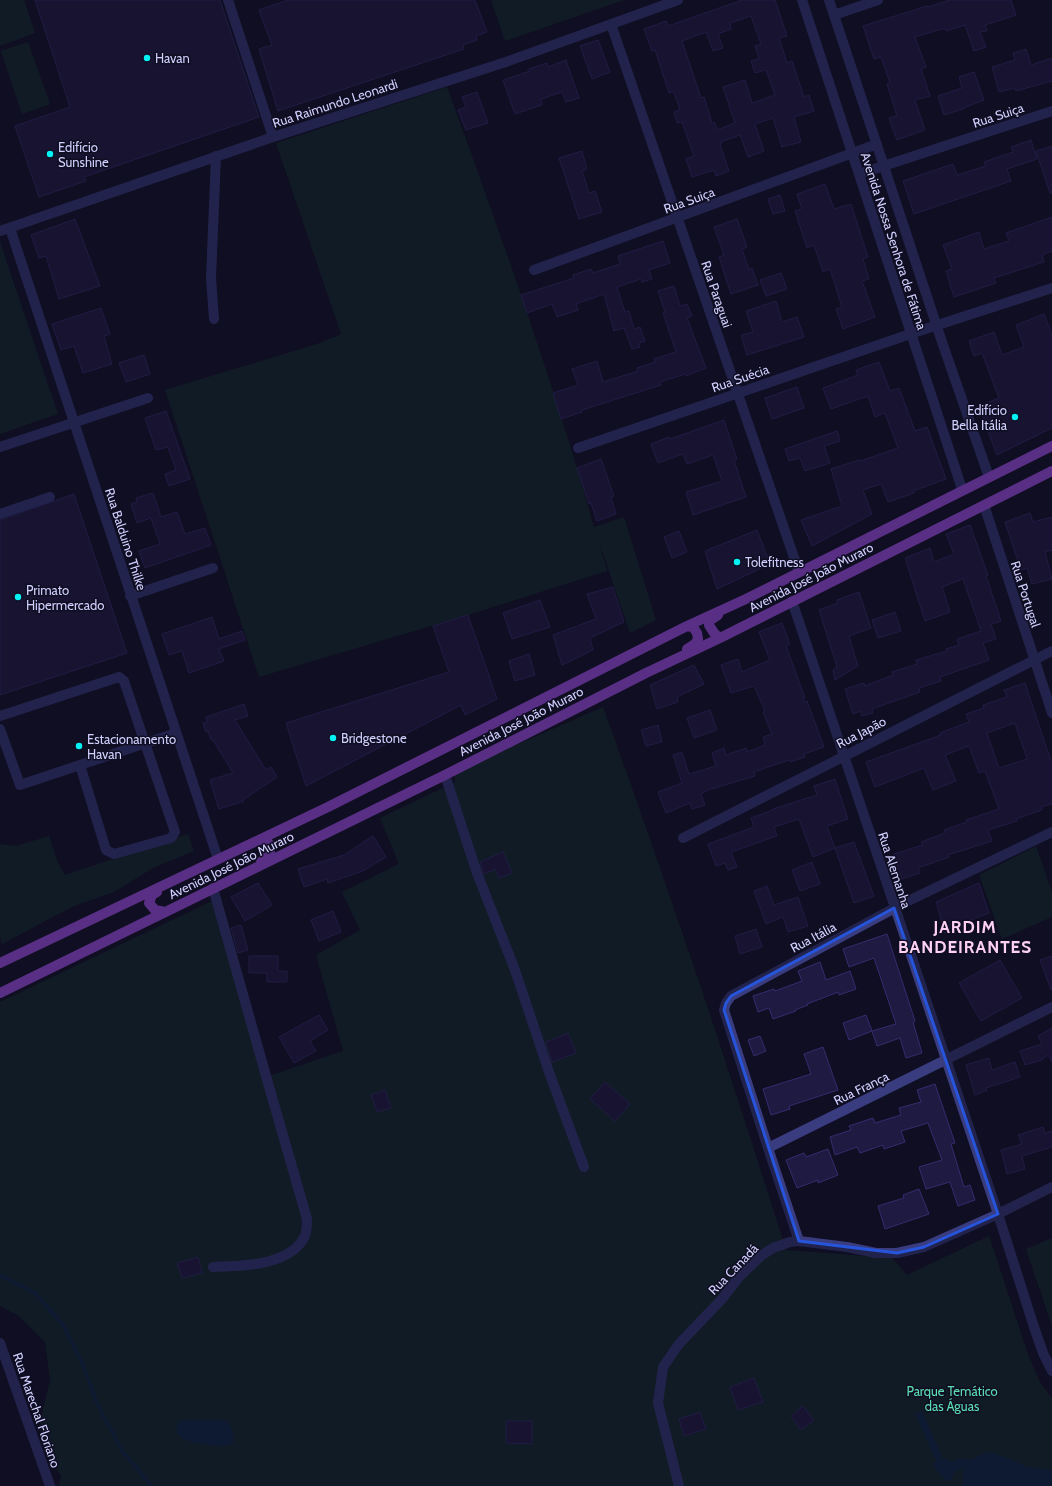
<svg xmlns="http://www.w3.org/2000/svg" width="1052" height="1486" viewBox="0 0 1052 1486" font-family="Cabin,sans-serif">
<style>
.green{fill:#112c28}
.water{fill:#0d2746}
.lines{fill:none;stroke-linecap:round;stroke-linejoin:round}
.stream{stroke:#0d2746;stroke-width:3.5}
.building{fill:#1f1a42;stroke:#342c6e;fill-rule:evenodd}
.minor{stroke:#393d80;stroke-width:10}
.major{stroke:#b158fd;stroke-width:10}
.marked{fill:none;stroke:#2654da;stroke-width:3;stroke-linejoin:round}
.poi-dot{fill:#04f2f6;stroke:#100e22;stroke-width:1.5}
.labels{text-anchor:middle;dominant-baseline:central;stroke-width:3;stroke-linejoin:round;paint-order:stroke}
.poi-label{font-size:13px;fill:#d1cffe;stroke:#100e22;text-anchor:start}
.street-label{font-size:13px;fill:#d1cffe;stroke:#100e22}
.park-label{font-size:13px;fill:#5cddb2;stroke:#100e22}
.district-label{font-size:17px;font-weight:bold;letter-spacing:1px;fill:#fed1f2;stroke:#100e22}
</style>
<rect width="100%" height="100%" fill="#100e22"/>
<path class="green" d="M0,0H24L35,33L0,46Z
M491,0H624L505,41Z
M28,42L50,104L22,114L1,51Z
M447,87C500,233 552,378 594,527L624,517L656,620L630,633L598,539L607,571L468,615L259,677L165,390L317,344L341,334L276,143Z
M0,242L58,414L0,434Z
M603,707C668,887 729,1068 786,1250L892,1258L907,1275L989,1236L1029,1357L1040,1382L1052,1398V1486H59L61,1476L48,1456L39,1426L50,1380L45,1342L19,1316L0,1306V1002L212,901L263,1078L343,1051L316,955L360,930L342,892L399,864L380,818L455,782L454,772Z
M188,834L194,851L153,868L114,892L74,906L2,944L0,937V844L16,846L49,836L58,863L65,875Z
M1036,846L1052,892V917L1002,939L979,875Z
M1052,1238V1326L1026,1249Z"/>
<path class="water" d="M922,1411L943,1459L953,1462L960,1458L969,1460L988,1452L995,1453L1025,1466L1052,1471V1486H962L963,1467L956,1471L950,1480H945L934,1467L933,1463L936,1460L915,1414Z
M181,1420H222L227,1421C232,1429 235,1434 233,1443C231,1444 230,1445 228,1446C219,1448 185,1442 179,1436C176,1432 176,1428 177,1424Z"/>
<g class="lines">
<path class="stream" d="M0,1275L35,1293L64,1326L83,1365L97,1403L122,1451L152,1486"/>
</g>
<path class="building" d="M35,0H220L259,117L84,177L86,181L39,197L15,126L70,107Z
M288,0H475L487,32L476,36L477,40L463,45L464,49L278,111L259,49L272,45L259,10Z
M742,0H775L787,36L779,38L787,63L792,61L804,97L809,95L814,111L794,117L801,142L782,147L773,118L755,124L764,151L748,157L740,135L721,142L722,143L720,144L729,171L716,176L714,170L692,177L686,159L694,156L682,122L677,123L674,112L680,110L674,92L669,93L655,50L652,51L644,29L666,21L668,26ZM751,16L761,44L755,46L759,59L751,61L755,73L766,70L775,95L752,103L745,80L723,87L735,123L717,130L715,123H712L704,97L701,98L682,41L706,32L713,51L723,48L718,34L731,29L730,23Z
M950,0H1011L1016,15L985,25L987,31L980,32L986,47L974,51L965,25L946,31L945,28L915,37L926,67L921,69L930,96L915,100L925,130L897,140L889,118L897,116L887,84L890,83L881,57L874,59L863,26L927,6L928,7Z
M598,40L610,72L592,79L580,46Z
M1026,49L1031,65L1052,58V81L1016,91L1015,88L999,92L992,67L1015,60L1013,53Z
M566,60L579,98L566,102L562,92L541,99L542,105L515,114L503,80L530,71L529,69L547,63L548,67Z
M974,72L984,100L963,108V109L944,115L938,96L962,88L959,77Z
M477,92L488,123L466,130L458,110L466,107L462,97Z
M1031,140L1037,159L1007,169L1011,181L914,214L903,181L953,164L957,175L986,166L984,162L1013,152L1011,147Z
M1052,146V193H1050L1036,151Z
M582,151L587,169L582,171L589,193L595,191L602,212L579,219L559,158Z
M825,184L834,209L851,204L868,257L863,259L869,279L862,281L875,317L843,329L836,309L842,307L830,269L823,272L814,245L807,248L795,211L802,209L797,194Z
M780,195L785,211L773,214L768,199Z
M1052,217V251L1042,255L1044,262L994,278L996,283L954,297L946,271L952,269L943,245L979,232L984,249L1009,241L1006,233Z
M75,219L100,286L59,299L46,256L39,258L31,235Z
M737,219L747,247L742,249L749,269L752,268L758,285L731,294L719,257L724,255L714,227Z
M663,241L670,263L649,270L652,279L642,282L641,279L617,287L625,312L629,311L634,329L640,327L645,341L639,343L640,347L632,349L624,328L614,331L604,294L576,304L578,310L557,317L552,304L527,313L521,295L574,278L573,275L591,269L593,273L620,264L618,256Z
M781,273L787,289L766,296L760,280Z
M674,286L680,306L687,304L692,316L687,318L706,368L686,376L685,374L660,382L661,385L582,410V412L561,419L553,393L578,385L572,369L597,361L603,382L638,371L637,368L655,362L654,359L676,352L663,313L665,312L658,291Z
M776,301L782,322L797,317L804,337L747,355L741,335L753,332L746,311Z
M101,308L110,334L104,336L112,364L83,373L74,346L61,350L52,324Z
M1044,314L1052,335V428L997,455L979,406L999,398L982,353L974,356L969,341L994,332L1002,355L1024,347L1016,325Z
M144,355L150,374L126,382L119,363Z
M879,362L890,391L899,388L915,431L927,427L946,479L913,491L914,493L888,502L881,484L863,490L872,514L812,546L801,520L842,506L831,469L859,460L860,461L898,448L885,413L875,417L868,396L831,409L823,388L858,375L856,370Z
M797,387L804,408L772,419L765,398Z
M166,411L190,479L169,486L165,474L176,470L168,447L156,450L145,418Z
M724,420L737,459L734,460L746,497L693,515L686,492L722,481L713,455L687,464L683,454L658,463L651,444L669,437L670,439Z
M837,431L840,441L824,446L830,463L805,471L800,458L789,461L785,449Z
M601,459L614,496L611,497L616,514L597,521L591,503L589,504L577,468Z
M153,493L161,517L177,512L185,534L205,528L211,545L145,568L139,551L160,544L151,518L137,523L131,504L137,502L136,498Z
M74,494L127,653L0,695V520Z
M1030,513L1033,522L1052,517V550L1045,552L1052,579L1032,584L1027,568L1021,570L1005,522Z
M970,525L988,575L986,576L1001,621L991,624L996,639L983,643L989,660L940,677L941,681L919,688L920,692L872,709L873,713L862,716L860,711L853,714L845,689L864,683L865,686L893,675L892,672L917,664L916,660L947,651L946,649L959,645L957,639L981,631L963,579L942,587L950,612L925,621L905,558L930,548L934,562L954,554L946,534Z
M757,530L770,564L717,589L705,551Z
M679,531L687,552L672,558L664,537Z
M613,587L624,622L590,638L593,650L562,665L553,635L596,619L587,594Z
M859,592L871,628L849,636L858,666L835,680L833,670L837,667L819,610L838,603L837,600Z
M540,600L550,627L512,639L503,613Z
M895,612L901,631L878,638L872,620Z
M468,615L497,699L465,715L461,705L306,786L286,723L449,672L433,626Z
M212,617L219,639L242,631L245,640L219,649L224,661L189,673L182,651L169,655L162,634Z
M782,623L790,644L786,646L805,698L803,699L804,702L807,701L824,747L804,754L805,757L790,762L789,760L754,772L755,776L708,790L701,794L705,805L692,809L690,803L666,813L658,792L682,783L673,755L682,752L689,774L716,766L712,753L724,748L726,755L746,748L747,752L765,745L763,737L772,734L763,712L765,711L754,686L731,693L721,665L738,659L742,672L770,660L759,632Z
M529,654L535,675L515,681L509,661Z
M694,665L704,684L677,697L678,702L657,709L650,685Z
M1025,683L1052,764V804L1041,807L1042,810L1016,819L1017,821L988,830L992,841L948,855L949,857L918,868L920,873L902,879L894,854L923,845L921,842L945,833L944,830L967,822L966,820L999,809L985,771L979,773L969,746L945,755L956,781L933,790L924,768L875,787L866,762L941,735L940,733L969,722L966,714L984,708L983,705L1007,697L1004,690ZM1015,723L1027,759L999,768L987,733Z
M244,704L248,716L235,720L266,770L271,767L277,777L243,800L244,801L219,809L210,780L233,773L213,740H211L208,731L206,732L203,723L207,722L206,717Z
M710,710L717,730L694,738L687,718Z
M658,725L662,742L646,746L641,730Z
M835,779L848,819L827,826L835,848L813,857L799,819L774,827L777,836L731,852L737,867L728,870L725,863L716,866L708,844L754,827L751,818L773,810V809L817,795L814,786Z
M373,836L386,857L363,871L328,883L327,879L304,887L298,869L344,855Z
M854,842L874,896L854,903L835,848Z
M503,852L512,873L499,878L495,869L484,874L480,862Z
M812,862L820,884L800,891L792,870Z
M258,883L272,905L245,921L231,897Z
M979,883L989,913L968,921L969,924L945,933L936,902Z
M767,886L774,905L798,897L808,926L788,932L783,917L766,924L754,891Z
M333,911L341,932L319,941L311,920Z
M241,925L248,950L238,953L231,928Z
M756,929L762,947L740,954L735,936Z
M887,934L915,1021L913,1022L922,1053L906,1058L900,1038L877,1046L872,1031L896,1024L874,958L849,967L843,949Z
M249,956H278V971H287V982H267V973H249Z
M1052,956V989L1051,990L1040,960Z
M1000,960L1022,998L981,1021L959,983Z
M820,962L826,980L850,971L856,989L839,995L838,992L807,1004L808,1005L795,1010L796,1011L773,1019L769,1008L758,1012L753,996L774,989L775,991L802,981L798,971Z
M319,1015L328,1030L310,1041L316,1051L294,1063L279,1037Z
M866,1015L872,1031L849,1040L843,1023Z
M1052,1028V1062L1048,1055L1042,1059V1060L1025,1065L1020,1051L1042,1044L1038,1036Z
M568,1033L576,1053L552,1062L546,1042Z
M760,1036L766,1051L754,1056L748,1040Z
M823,1047L838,1090L789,1106L790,1109L771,1115L763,1089L811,1074L804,1054Z
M989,1058L992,1070L1015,1062L1020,1077L986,1088L987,1090L975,1095L966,1065Z
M605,1082L630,1104L615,1121L590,1099Z
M935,1084L955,1143L951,1144L964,1187L970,1185L975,1200L958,1206L950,1182L926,1189L919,1167L942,1160L928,1123L901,1131L905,1142L884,1149L883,1145L860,1153L857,1147L835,1155L830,1137L851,1130L849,1126L873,1118L875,1123L901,1115L899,1108L921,1102L917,1090Z
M385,1090L391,1108L377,1112L371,1095Z
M1043,1127L1045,1133L1052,1131V1147L1022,1156L1025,1169L1007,1174L1001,1150L1022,1144L1018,1135Z
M828,1149L838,1175L818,1183V1180L797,1188L786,1160L804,1153L806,1157Z
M919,1189L929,1214L885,1229L878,1206L904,1198L903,1195Z
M198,1257L202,1273L182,1278L177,1263Z
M754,1378L763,1402L738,1410L730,1387Z
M803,1406L814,1420L801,1430L791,1416Z
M700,1412L706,1429L684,1436L679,1419Z
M506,1421H532V1444L506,1443Z"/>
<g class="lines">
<path class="minor" d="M228,0L273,137
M802,0L962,489
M829,0L942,342L989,477
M834,15L878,0
M611,24L799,572
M859,174L1052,111
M10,228L218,859
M0,231L273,137L506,62L678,0
M534,270L877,144
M214,319L211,278L216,156
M0,447L148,398
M578,448L919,331L1052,288
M984,505L1052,713
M0,514L50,497
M130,596L213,568
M792,601L998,1214L1033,1324L1043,1353L1052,1371
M0,716L119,677L124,681L175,832L171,838L114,854L106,850L80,765
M0,729L20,785L176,733
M445,775L477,873L515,970L550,1075L584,1167
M683,838L1052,651
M768,1148L724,1010L726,1003L731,996L904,903L1052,832
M799,1241L768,1148L1052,1007
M213,1267C241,1266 288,1266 304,1238C307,1233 307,1225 307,1219L268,1083L213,888
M0,1343L50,1486
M679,1486L658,1403L663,1367L679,1344L722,1299L740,1276L762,1255L773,1248L790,1242L799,1241L847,1247L876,1253H897L924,1247L998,1214L1052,1187"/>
<path class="major" d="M718,615L709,621V625L714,633L720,638
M687,626L693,627L697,633L698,639L695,644L687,649
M259,840C268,839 274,846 268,855C267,858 263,860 261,862
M157,892L152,895L149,903L155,910L165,912
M0,963L328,807L687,626L746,599L1052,446
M0,993L445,775L646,673L720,638L1052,471"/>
</g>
<path d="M0 0H1052V1486H0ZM894,908L998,1214L924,1247L897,1253L799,1241L724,1010L726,1003L731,996Z" fill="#100e22" fill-opacity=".55" fill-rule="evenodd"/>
<path class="marked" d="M894,908L998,1214L924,1247L897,1253L799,1241L724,1010L726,1003L731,996Z"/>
<g class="poi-dot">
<circle cx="147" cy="58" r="4"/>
<circle cx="50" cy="154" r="4"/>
<circle cx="1015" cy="417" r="4"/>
<circle cx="737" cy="562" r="4"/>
<circle cx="18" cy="597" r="4"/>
<circle cx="333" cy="738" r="4"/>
<circle cx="79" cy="746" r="4"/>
</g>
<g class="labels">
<g class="poi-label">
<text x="155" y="58">Havan</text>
<text x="58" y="147">Edifício<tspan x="58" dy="15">Sunshine</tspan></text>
<text x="1007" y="410" text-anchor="end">Edifício<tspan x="1007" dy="15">Bella Itália</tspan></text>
<text x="745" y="562">Tolefitness</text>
<text x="26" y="590">Primato<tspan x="26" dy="15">Hipermercado</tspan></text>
<text x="341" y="738">Bridgestone</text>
<text x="87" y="739">Estacionamento<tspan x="87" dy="15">Havan</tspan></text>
</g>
<g class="street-label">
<text transform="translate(335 103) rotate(-18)">Rua Raimundo Leonardi</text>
<text transform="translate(998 115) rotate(-18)">Rua Suiça</text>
<text transform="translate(689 200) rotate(-20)">Rua Suiça</text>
<text transform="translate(894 241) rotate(72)">Avenida Nossa Senhora de Fátima</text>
<text transform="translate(717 294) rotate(71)">Rua Paraguai</text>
<text transform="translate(740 378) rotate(-19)">Rua Suécia</text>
<text transform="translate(126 539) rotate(72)">Rua Balduino Thilke</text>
<text transform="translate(811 577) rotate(-27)">Avenida José João Muraro</text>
<text transform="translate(1026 594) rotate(72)">Rua Portugal</text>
<text transform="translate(521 721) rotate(-27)">Avenida José João Muraro</text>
<text transform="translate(861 732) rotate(-27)">Rua Japão</text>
<text transform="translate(231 865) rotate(-26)">Avenida José João Muraro</text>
<text transform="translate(895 870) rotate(72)">Rua Alemanha</text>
<text transform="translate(813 937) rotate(-28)">Rua Itália</text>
<text transform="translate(861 1088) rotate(-26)">Rua França</text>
<text transform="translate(733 1269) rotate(-46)">Rua Canadá</text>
<text transform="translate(37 1410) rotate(71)">Rua Marechal Floriano</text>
</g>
<g class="park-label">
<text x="952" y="1391">Parque Temático<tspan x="952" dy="15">das Águas</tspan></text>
</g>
<g class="district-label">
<text x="965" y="927">JARDIM<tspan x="965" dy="20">BANDEIRANTES</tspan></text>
</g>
</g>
</svg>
